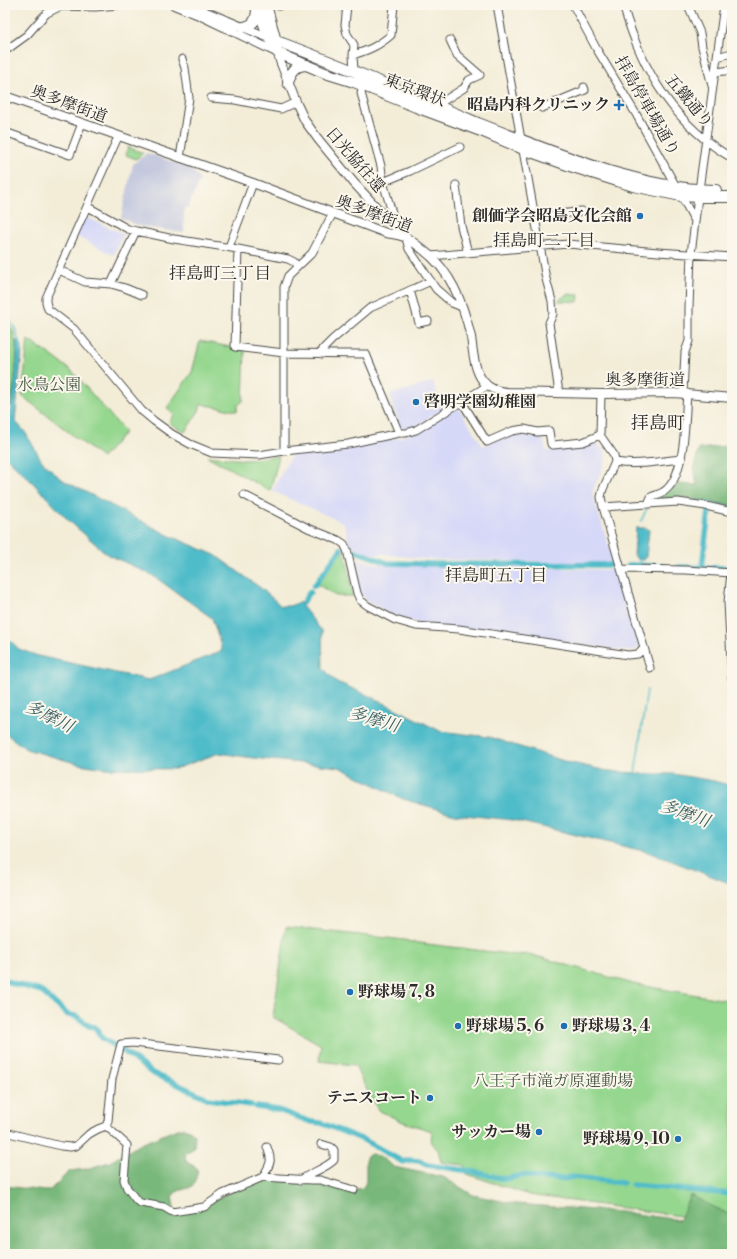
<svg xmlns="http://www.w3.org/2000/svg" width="737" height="1259" viewBox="0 0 737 1259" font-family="'Libre Bodoni','Noto Serif JP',serif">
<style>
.built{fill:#d6d8f8}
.industrial{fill:#bec3dd}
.green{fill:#95d78f;stroke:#60815d}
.forest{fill:#78b87a;stroke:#527252}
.water{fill:#4fbcc9;stroke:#3d747a}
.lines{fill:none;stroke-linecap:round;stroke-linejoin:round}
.stream{stroke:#4fbcc9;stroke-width:1.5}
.canal{stroke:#4fbcc9;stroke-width:5.5}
.minor-casing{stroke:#494845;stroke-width:9}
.major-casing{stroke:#494845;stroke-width:10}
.highway-casing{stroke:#494845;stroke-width:12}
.minor{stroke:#fff;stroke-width:7}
.major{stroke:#fff;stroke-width:8}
.highway{stroke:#fff;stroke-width:10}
.poi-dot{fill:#1f6fb2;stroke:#fbf7ec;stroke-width:1.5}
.labels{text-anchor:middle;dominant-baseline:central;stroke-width:4;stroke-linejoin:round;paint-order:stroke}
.street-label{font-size:16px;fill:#2b2b2b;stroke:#fbf7ec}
.poi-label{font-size:16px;font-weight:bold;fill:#2b2b2b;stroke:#fbf7ec;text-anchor:end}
.park-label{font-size:16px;fill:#465644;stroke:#fbf7ec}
.neighbourhood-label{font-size:17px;fill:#2b2b2b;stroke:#fbf7ec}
.water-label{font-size:17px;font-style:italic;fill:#385e62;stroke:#fbf7ec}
.quarter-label{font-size:18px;fill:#2b2b2b;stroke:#fbf7ec}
</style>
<rect width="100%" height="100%" fill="#fbf7ec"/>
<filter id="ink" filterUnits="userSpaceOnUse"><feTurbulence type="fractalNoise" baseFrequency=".025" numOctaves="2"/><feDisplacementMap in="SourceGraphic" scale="8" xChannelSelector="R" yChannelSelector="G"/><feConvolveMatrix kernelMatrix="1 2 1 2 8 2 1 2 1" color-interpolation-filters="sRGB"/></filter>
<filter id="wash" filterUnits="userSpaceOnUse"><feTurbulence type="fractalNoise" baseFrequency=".012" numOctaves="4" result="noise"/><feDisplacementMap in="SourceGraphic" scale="16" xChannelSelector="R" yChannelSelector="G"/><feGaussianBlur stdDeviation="0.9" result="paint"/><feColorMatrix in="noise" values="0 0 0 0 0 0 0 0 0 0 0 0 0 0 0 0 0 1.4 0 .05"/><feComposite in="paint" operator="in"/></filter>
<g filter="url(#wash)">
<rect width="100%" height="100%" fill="#f3edd8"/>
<path class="built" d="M85,217L124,234L113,255L76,236Z
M433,382L442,409L416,427L404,431L401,429L389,395Z
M458,407L483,446L512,433L520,434L529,437L542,435L546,451L581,445L593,440L606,451V459L592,493L614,563L426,559L382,554H369L349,544L344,523L272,491L292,454L402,437Z
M351,557L375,564L616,570L640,646L634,651H627L424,624L398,618L367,601L360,593Z"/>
<path class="industrial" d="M147,153L191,168L200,180L188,208H184V233L139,226L121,218L133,164Z"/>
<path class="green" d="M128,147L143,153L136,159L126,155Z
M567,294L579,295L578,302L558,301Z
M5,319C8,324 13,329 14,335C20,357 14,386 10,407L5,402Z
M28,340L51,355L72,371L125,432L102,458L22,396Z
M200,341L245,350L243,401L238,405L237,411L201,404L199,411L185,432L169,423L174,415L167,408L192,372Z
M207,456L246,460L279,456L270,491Z
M342,550L346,556L353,596H336L317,584Z
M286,927L405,940L411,942L517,955L529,954L633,984L732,1001V1219L709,1220L529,1195L467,1174L464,1165L441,1162L438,1150L431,1143L432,1131L403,1122L378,1110L359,1075L355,1065L319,1061L321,1045L273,1017Z"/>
<path class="forest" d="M725,446L732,451V459L729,464L732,506L684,497L660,500L657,498L678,484L697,485L694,466L699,449Z
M184,1128L191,1131L195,1135L194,1148L186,1153L185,1159L187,1162L197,1168C198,1172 197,1174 196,1178C196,1180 196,1182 194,1184C190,1191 177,1187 172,1197L175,1212L187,1211L261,1179L312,1182L356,1189L363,1188L366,1182V1157L371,1154L379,1156L394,1167L443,1177L473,1195L516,1204L621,1212L680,1220L690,1195L732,1216V1254H5V1186L45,1191L50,1190L70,1171L86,1169L110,1162L141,1144L177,1129Z"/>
<path class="water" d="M16,341H20L22,351L15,421L25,432L42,461L61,479L168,535L215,555L262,589L281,606H289L304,601L302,606L321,630H322L323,668L337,682L372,697L440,731L489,737L567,762L608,771L647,774H673L714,781L732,786V884L648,852L513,820L455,814L403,799L339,767L253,758L219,753L175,769L106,768L79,764L26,749L5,733V636L19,649L38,656L149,680L222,651L221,646L212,618L152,575L107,554L67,519L33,483L5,456V415L9,417L14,389L17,356Z
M636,528H647L649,530L646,557L643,560L637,559L634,555Z"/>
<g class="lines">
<path class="stream" d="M5,313L15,329L19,342
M679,499L710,503L732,508
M641,521L647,508
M639,565L640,559
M635,774L647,690"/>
<path class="canal" d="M350,549L388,563L434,564L612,565
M629,565L664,566
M679,567L732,568
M702,567L709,511
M314,586L341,549
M304,601L310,592
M5,980C16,986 29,987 41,991
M43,993L68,1015L76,1016L89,1026L95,1027L100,1035
M102,1038L118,1048
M122,1050L152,1073L205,1097
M208,1099L251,1105
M256,1107L278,1110L311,1122L321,1123L364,1140L403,1162L410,1160L419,1161L427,1165L470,1171L505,1179L523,1175L538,1178L563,1179L572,1177L623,1183
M632,1185L732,1194"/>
</g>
</g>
<g filter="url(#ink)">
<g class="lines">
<g class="minor-casing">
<path id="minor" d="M278,5L279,6
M347,5L345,25L347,34L354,45L353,55
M497,5L546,279L552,301L553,314L549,323L559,393
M573,5L596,48L636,114L695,221
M623,5C641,69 673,124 732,158
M688,5L700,33L702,47L712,86
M5,51L27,35L41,19L47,13L61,6L95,7L118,5
M717,57L732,53
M354,71L353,55C369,50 378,46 391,35L394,5
M716,72L732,70
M363,85L361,93L381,166L383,182L393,216L392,224
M211,98L235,100L281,109L296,102
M437,105L464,88L469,80L480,75L457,55L450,40
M542,108L585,90L584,87
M5,132L70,155L82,123
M118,137L46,298V302L48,309L74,329L142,411L154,421L172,434L190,444L212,453L259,455L284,451L348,444L399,433H406L416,430L487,386
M180,158L189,98L185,68L182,59
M383,182L410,171L460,147
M456,185L461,226L468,253
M699,190L724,5
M88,207L128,229L136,231L174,239L238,249L288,259L294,262L297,266
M535,218L582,211
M406,238L409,249L436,289L452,303L462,307
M229,247L253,183
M238,249L235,347L284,353L366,354L399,433
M431,256L568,244L658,252L732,257
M59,270L85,282L111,284L125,288L142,295
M111,284L136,231
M410,290L419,323L428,321
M322,354L323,349L333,339L370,308L431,281
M683,393L685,352L689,341V307L691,254L698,197
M601,394L600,435L614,455L615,462L603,489L601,497L603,507L650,668
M462,402L487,442L512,431L524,429L537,432L549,431L551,444L553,445L583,442L600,435
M284,451V287L288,276L312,253L333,213
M615,462C637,466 659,461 682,459
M244,495L308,528L338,540L344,544L347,550L357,593L360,600L368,606L395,620L416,626L459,629L628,655L638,654L644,647
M648,504L651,497C655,495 660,494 663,492C686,479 685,417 687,393
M603,507L678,502L706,506L732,512
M622,569L686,570L732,573
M731,573L728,602L732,679
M106,1126L127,1145L124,1180L127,1188L137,1201L141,1203L164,1207L172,1212L204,1207L223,1194L263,1177L311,1180H320L354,1190
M5,1132L61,1146L70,1147L76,1146L89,1134L98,1129L106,1126L108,1121L112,1079L121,1044L133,1043L278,1060
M263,1177C270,1163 273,1163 267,1147
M301,1180C311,1172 325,1169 334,1160V1150L331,1147L321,1144"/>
</g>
<g class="major-casing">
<path id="major" d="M174,5L199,15L278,53
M189,5L272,39
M277,48L280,61L296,102L305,121L318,139L354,183L392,224L406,237
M5,96L253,183L386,233C393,234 401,235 407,238C412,241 417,245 422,249C451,270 463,303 471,337C473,351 474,370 483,381C489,389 497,391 507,392L601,394L674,393L732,398"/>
</g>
<g class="highway-casing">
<path id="highway" d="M257,5L269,38L278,53L325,73L354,82L416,107L481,131L523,149L573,167L633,186L681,196L698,197H732
M266,5L276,41L282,43C348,68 413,95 478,123C521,140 565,157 609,171C644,181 679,190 716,190
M244,27C255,25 257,18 257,7
M288,83C291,72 295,65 307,65"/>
</g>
<use href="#minor" class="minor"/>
<use href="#major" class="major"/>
<use href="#highway" class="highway"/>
</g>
</g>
<g class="poi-dot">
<path d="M617 99h4v4h4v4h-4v4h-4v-4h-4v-4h4z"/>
<circle cx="640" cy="216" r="4"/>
<circle cx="416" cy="402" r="4"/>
<circle cx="350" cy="992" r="4"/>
<circle cx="458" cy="1026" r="4"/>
<circle cx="564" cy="1026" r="4"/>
<circle cx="430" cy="1098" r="4"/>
<circle cx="539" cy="1132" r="4"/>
<circle cx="678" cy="1139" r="4"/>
</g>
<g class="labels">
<g class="street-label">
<text transform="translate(415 90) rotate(21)">東京環状</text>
<text transform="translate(689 101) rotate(50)">五鐵通り</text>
<text transform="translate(69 104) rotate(20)">奥多摩街道</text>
<text transform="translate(647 106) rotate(60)">拝島停車場通り</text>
<text transform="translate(355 160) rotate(49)">日光脇往還</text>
<text transform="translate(374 214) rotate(20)">奥多摩街道</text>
<text x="645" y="380">奥多摩街道</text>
</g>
<g class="poi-label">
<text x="610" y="105">昭島内科クリニック</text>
<text x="632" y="216">創価学会昭島文化会館</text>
<text x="424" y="402" text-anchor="start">啓明学園幼稚園</text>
<text x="358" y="992" text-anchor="start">野球場 7, 8</text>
<text x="466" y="1026" text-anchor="start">野球場 5, 6</text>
<text x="572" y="1026" text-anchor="start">野球場 3, 4</text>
<text x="422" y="1098">テニスコート</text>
<text x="531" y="1132">サッカー場</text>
<text x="670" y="1139">野球場 9, 10</text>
</g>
<g class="park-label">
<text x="49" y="385">水鳥公園</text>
<text x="553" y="1081">八王子市滝ガ原運動場</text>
</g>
<g class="neighbourhood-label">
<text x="544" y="241">拝島町二丁目</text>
<text x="220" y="274">拝島町三丁目</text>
<text x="496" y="576">拝島町五丁目</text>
</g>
<g class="water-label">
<text transform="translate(49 717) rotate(26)">多摩川</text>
<text transform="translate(374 720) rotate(16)">多摩川</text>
<text transform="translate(685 814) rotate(20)">多摩川</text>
</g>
<g class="quarter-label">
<text x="658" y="423">拝島町</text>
</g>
</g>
<rect width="737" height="1259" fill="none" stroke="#fbf7ec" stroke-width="20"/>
</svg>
